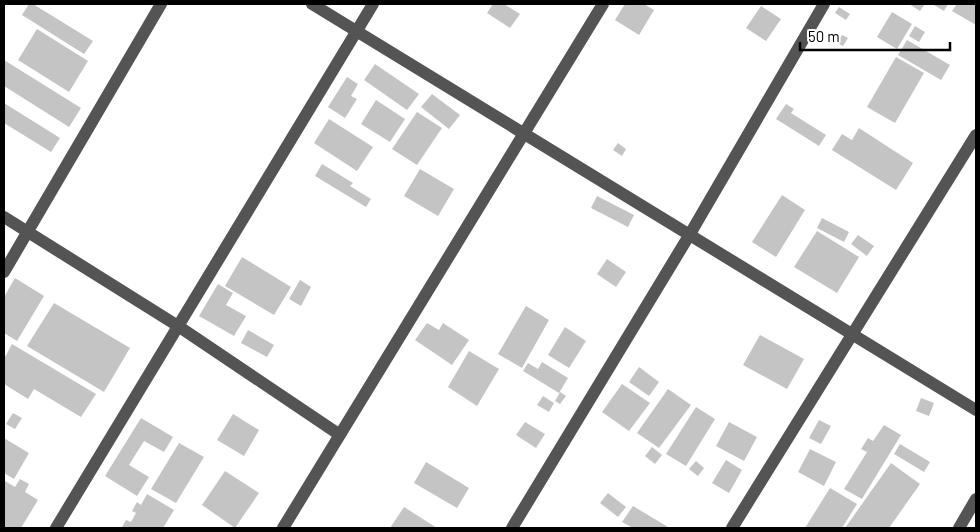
<svg xmlns="http://www.w3.org/2000/svg" width="980" height="532" viewBox="0 0 980 532" font-family="Barlow,sans-serif">
<style>
.building{fill:#c4c4c4}
.lines{fill:none;stroke-linecap:round;stroke-linejoin:round}
.minor{stroke:#545454;stroke-width:12}
</style>
<rect width="100%" height="100%" fill="#fff"/>
<path class="building" d="M29,4H33L93,41L84,54L22,15Z
M493,4H504L520,14L510,28L487,13Z
M625,4H644L654,10L639,35L615,20Z
M909,4H925L920,11Z
M932,4H948L944,11Z
M957,4H976V25L952,11Z
M761,6L781,19L766,41L746,28Z
M839,7L850,14L846,20L835,13Z
M892,12L912,24L897,49L877,37Z
M915,26L925,32L919,42L909,36Z
M37,29L88,61L69,92L18,60Z
M842,35L848,38L843,46L837,43Z
M907,40L950,65L941,80L898,55Z
M896,57L924,73L895,123L867,107Z
M4,60L81,108L69,127L4,86Z
M375,64L419,94L407,110L364,80Z
M347,77L358,84L351,96L357,99L345,118L328,107Z
M432,94L460,115L449,129L421,107Z
M376,100L405,119L390,142L361,124Z
M4,103L60,138L51,152L4,123Z
M786,104L794,109L791,113L826,135L819,146L776,119Z
M417,112L442,128L417,165L392,149Z
M329,119L373,147L357,171L314,143Z
M859,128L913,163L896,190L832,150L842,134L852,140Z
M618,143L626,149L622,156L613,150Z
M322,164L353,183L350,186L371,199L366,207L315,176Z
M420,169L454,189L438,216L404,196Z
M782,195L805,210L776,257L752,242Z
M597,196L634,215L628,227L591,208Z
M822,218L849,232L844,242L817,228Z
M817,231L859,257L837,293L794,267Z
M858,235L874,246L867,256L851,244Z
M242,257L291,287L274,315L225,286Z
M607,259L626,272L616,287L597,274Z
M15,278L44,296L17,341L4,333V297Z
M300,280L311,287L301,306L289,299Z
M218,284L233,293L226,305L246,316L234,336L199,316Z
M54,303L130,348L104,392L27,346Z
M526,306L549,320L522,368L498,354Z
M427,323L439,330L443,323L469,340L452,365L415,340Z
M565,327L586,341L569,368L548,355Z
M248,330L274,345L267,357L241,343Z
M760,335L804,359L787,389L743,365Z
M12,344L96,394L81,417L34,389L28,399L4,384V359Z
M469,351L499,369L477,406L448,387Z
M542,362L568,378L559,393L523,371L528,363L538,369Z
M639,367L659,382L649,396L629,382Z
M622,384L650,403L629,431L602,412Z
M668,389L691,405L659,448L637,433Z
M560,392L566,396L560,404L555,401Z
M543,396L554,403L549,412L537,405Z
M921,398L934,403L929,416L916,411Z
M696,407L715,419L686,466L666,454Z
M13,413L22,418L15,429L6,424Z
M233,414L259,430L244,456L217,440Z
M141,418L173,437L164,452L144,441L129,465L149,477L137,496L105,476Z
M819,420L831,426L821,444L809,438Z
M525,422L545,434L536,448L516,435Z
M729,422L757,437L744,461L716,446Z
M884,425L901,435L862,499L844,489L867,452L861,449L868,438L873,441Z
M4,438L29,453L14,479L4,473Z
M179,443L204,457L176,503L151,489Z
M900,444L930,462L924,472L894,454Z
M652,447L662,455L655,464L645,456Z
M810,449L836,462L824,486L798,472Z
M726,460L742,470L729,493L712,483Z
M696,461L704,468L698,476L689,469Z
M426,462L469,488L457,508L414,483Z
M891,463L920,484L889,528H845Z
M225,471L259,493L235,528L202,505Z
M20,479L29,484L25,492L38,500L21,528H4V483L5,481L15,487Z
M830,488L857,504L842,528H805Z
M608,493L626,507L618,517L600,503Z
M147,494L174,510L163,528L122,527L126,520L131,522L136,513L132,511L137,502L141,505Z
M633,506L668,527L667,528H633L622,522Z
M404,507L437,528H390Z"/>
<g class="lines">
<path class="minor" d="M312,4L976,410
M4,217L178,326L340,435
M4,272L161,4
M56,528L373,4
M283,528L603,4
M512,528L690,234L824,4
M732,528L976,135
M959,528L976,499"/>
</g>
<rect width="980" height="532" fill="none" stroke="#000000" stroke-width="10"/>
<path d="M800 42v8h150v-8" fill="none" stroke="#000000" stroke-width="2.5"/>
<text x="808" y="42" font-size="15" fill="#000000" stroke="#ffffff" stroke-width="4" paint-order="stroke">50 m</text>
</svg>
